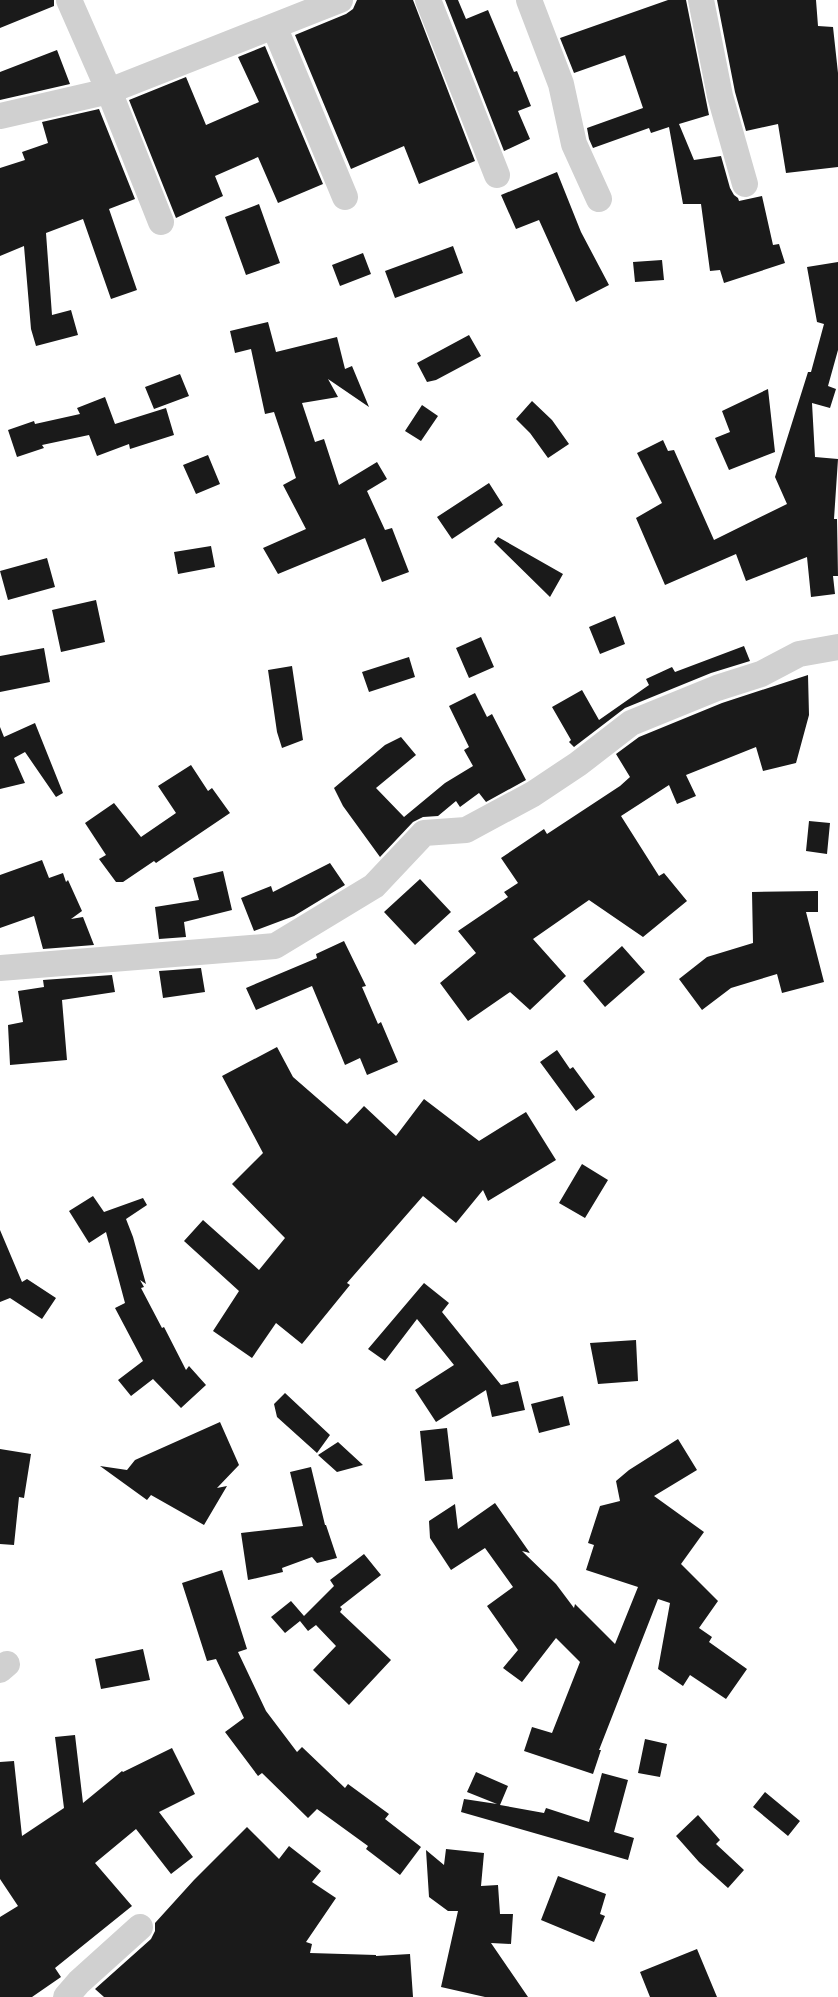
<svg xmlns="http://www.w3.org/2000/svg" width="838" height="1997" viewBox="0 0 838 1997" font-family="'Varela Round',sans-serif">
<style>
.building{fill:#1a1a1a}
.lines{fill:none;stroke-linecap:round;stroke-linejoin:round}
.minor{stroke:#d0d0d0;stroke-width:26}
</style>
<rect width="100%" height="100%" fill="#fff"/>
<path class="building" d="M0,0H54V6L0,28Z
M357,0H413L475,161L419,184L404,146L351,169L295,35L346,14L353,9Z
M445,0H458L466,19L488,10L514,72L517,71L531,106L518,111L530,139L504,151Z
M668,0H686L709,115L679,124L694,160L721,156L730,188L734,195L738,198L739,201L762,196L773,245L779,244L785,263L724,283L720,270L710,271L701,204H683L669,127L651,133L649,128L593,148L589,139L587,128L643,108L625,55L574,73L560,38Z
M717,0H816L818,26L833,27L838,73V167L786,173L778,124L746,131L735,92Z
M265,46L323,184L278,203L258,157L215,176L223,196L176,218L129,100L186,77L206,125L259,102L238,57Z
M57,50L70,84L0,100V72Z
M99,109L135,199L109,209L137,290L111,299L83,219L46,233L52,315L71,310L78,335L36,346L31,329L24,246L0,256V168L25,160L22,152L48,143L42,122Z
M557,172L581,232L609,285L576,302L539,220L516,229L501,195Z
M259,204L280,263L246,275L225,217Z
M453,246L463,273L395,298L385,271Z
M363,253L371,274L340,286L332,265Z
M662,260L664,280L635,282L633,262Z
M838,262V350L828,386L836,389L830,408L812,403L815,457L838,459L834,519H837L838,576H833L835,594L811,597L807,557L746,581L736,554L665,585L636,518L662,503L637,453L663,440L668,451L674,450L714,540L787,504L775,477L808,372H811L824,324L817,322L807,267Z
M268,322L276,352L337,337L345,369L352,366L369,407L328,379L338,397L302,403L315,442L324,439L339,485L377,462L387,479L367,491L385,530L392,528L409,572L382,582L365,538L278,574L263,548L306,529L283,485L296,478L274,412L265,414L251,349L235,353L230,331Z
M469,335L481,356L436,380L427,382L417,363Z
M180,374L189,396L154,409L145,387Z
M768,389L775,452L729,470L715,438L730,432L722,411Z
M105,397L115,424L166,408L174,435L130,449L129,444L97,456L89,435L42,445L44,448L17,457L8,430L34,421L35,424L80,414L77,408Z
M532,401L552,420L569,444L548,458L530,433L516,419Z
M422,405L438,416L421,441L405,431Z
M208,455L220,484L196,494L183,465Z
M489,483L503,505L452,539L437,517Z
M498,537L563,574L550,597L494,542Z
M211,546L215,567L178,574L174,552Z
M47,558L55,587L8,600L0,571Z
M96,600L105,642L61,652L52,610Z
M615,616L625,644L600,654L589,627Z
M481,637L494,667L469,678L456,648Z
M744,646L750,661L711,673L625,708L574,747L569,742L571,740L552,707L582,690L599,720L649,685L646,679L672,667L675,672Z
M44,648L50,682L0,692V656Z
M409,657L415,677L369,692L362,672Z
M292,666L303,740L282,748L277,732L268,670Z
M808,675L809,715L796,763L763,771L756,747L686,775L696,796L677,804L669,785L621,816L659,876L664,873L687,901L643,937L589,900L533,939L566,976L530,1010L510,992L468,1021L440,983L476,953L458,931L508,897L504,892L518,883L501,858L544,829L547,834L620,786L630,777L616,754L639,737L722,703Z
M475,693L487,717L492,714L526,780L486,802L479,793L460,807L456,801L438,816L423,817L413,822L380,857L343,806L334,788L385,745L401,737L416,755L376,788L404,817L445,783L473,766L464,750L469,747L449,706Z
M35,723L63,793L56,797L25,752L14,758L25,783L0,789V727L4,737Z
M191,765L208,791L212,788L230,813L156,863L154,861L123,882H116L99,859L106,855L85,823L114,803L141,837L176,813L158,786Z
M809,821L830,823L827,854L806,851Z
M42,860L49,878L63,873L66,882L68,880L82,911L71,919L83,917L94,945L43,949L34,916L0,928V875Z
M330,863L345,885L294,916L254,931L241,898L271,886L273,892Z
M223,871L232,910L184,922L186,937L159,939L155,907L199,900L193,878Z
M420,879L451,912L415,945L384,912Z
M818,891V912H806L824,982L782,993L777,974L731,988L702,1010L679,979L707,957L753,943L752,892Z
M344,941L366,986L362,987L378,1024L381,1022L398,1062L367,1075L360,1058L345,1065L312,986L256,1010L246,988L317,958L316,954Z
M622,946L645,972L605,1007L583,981Z
M201,968L205,992L163,998L159,971Z
M112,975L115,992L62,1000L67,1060L10,1065L8,1025L23,1022L18,991L44,987L43,980Z
M277,1047L293,1077L347,1124L364,1106L396,1136L424,1099L479,1141L526,1112L556,1160L488,1201L483,1190L456,1223L423,1196L347,1283L350,1285L302,1344L276,1323L252,1358L213,1331L239,1291L184,1241L203,1220L259,1270L285,1238L232,1184L263,1153L222,1076Z
M557,1050L570,1069L573,1067L595,1097L576,1111L540,1062Z
M582,1164L608,1180L585,1218L559,1203Z
M93,1196L104,1212L143,1198L147,1205L126,1219L133,1237L146,1284L140,1280L144,1287L141,1288L162,1328L164,1327L186,1370L189,1366L206,1385L181,1408L153,1379L131,1396L118,1380L143,1361L115,1308L125,1303L106,1232L89,1243L69,1211Z
M0,1230L22,1282L27,1279L56,1298L42,1319L10,1298L0,1302Z
M424,1283L449,1303L442,1312L501,1385L518,1381L525,1410L492,1417L486,1390L436,1422L415,1390L454,1365L417,1319L385,1361L368,1349Z
M636,1340L638,1381L598,1384L590,1343Z
M285,1393L330,1435L317,1453L277,1417L274,1404Z
M563,1396L570,1425L539,1433L531,1404Z
M220,1422L239,1465L217,1488L227,1486L204,1525L151,1495L147,1500L100,1466L127,1470L135,1460Z
M447,1428L453,1479L425,1481L420,1431Z
M678,1439L697,1470L654,1496L704,1532L681,1564L718,1601L699,1628L712,1637L709,1642L747,1669L726,1699L690,1675L683,1686L658,1669L670,1603L658,1599L599,1750H601L593,1774L524,1751L532,1727L552,1733L580,1662L556,1638L522,1682L503,1668L518,1650L487,1606L513,1587L485,1548L451,1570L430,1538L429,1521L455,1504L458,1529L495,1503L530,1553L522,1551L556,1584L574,1608L575,1604L615,1644L638,1587L586,1570L594,1545L588,1543L600,1506L620,1501L616,1481L629,1470Z
M338,1442L363,1465L337,1472L318,1455Z
M0,1449L31,1454L24,1498L19,1497L14,1545L0,1544Z
M311,1467L325,1525H326L337,1558L317,1563L312,1557L282,1568L283,1572L248,1580L241,1533L303,1526L290,1472Z
M364,1554L381,1575L340,1607L342,1609L340,1612L391,1660L349,1705L313,1670L336,1646L316,1625L308,1631L300,1621L285,1633L271,1617L291,1601L304,1616L334,1586L330,1580Z
M222,1570L247,1649L238,1652L266,1711L297,1752L302,1747L345,1788L348,1784L389,1814L385,1819L421,1847L400,1875L366,1849L368,1846L317,1809L308,1818L262,1773L258,1776L225,1732L244,1718L216,1659L207,1661L182,1583Z
M143,1649L150,1680L101,1689L95,1659Z
M75,1735L83,1803L122,1771L123,1772L172,1748L195,1794L159,1812L193,1857L171,1874L136,1829L95,1863L132,1906L55,1968L61,1977L32,1997H0V1917L18,1906L0,1879V1762L14,1761L22,1836L64,1808L55,1737Z
M645,1739L667,1744L660,1777L638,1773Z
M476,1772L508,1786L500,1805L544,1813L546,1808L589,1822L602,1773L628,1780L614,1832L634,1838L628,1860L461,1812L464,1799L497,1804L467,1792Z
M765,1792L800,1821L788,1836L753,1807Z
M698,1815L720,1840L716,1844L744,1870L728,1888L699,1862L676,1836Z
M247,1827L279,1859L289,1846L321,1871L312,1882L336,1898L306,1942L312,1944L310,1953L376,1955V1956L410,1954L413,1997H104L95,1989L151,1939L155,1931V1923L194,1880Z
M446,1849L484,1853L481,1886L498,1885L500,1914H513L511,1944L491,1943L528,1997H485L441,1987L458,1911H448L429,1897L426,1850L444,1865Z
M558,1876L606,1894L600,1914L605,1916L594,1942L541,1920Z
M697,1949L717,1997H650L640,1972Z"/>
<g class="lines">
<path class="minor" d="M69,0L109,91L340,0
M428,0L497,175
M529,0L561,84L574,144L599,199
M701,0L720,96L745,184
M274,26L345,197
M0,116L109,91L161,222
M0,968L275,946L374,886L424,833L466,830L533,794L578,764L631,723L717,688L761,674L799,654L838,647
M0,1670L7,1664
M66,1997L79,1982L140,1927"/>
</g>
</svg>
